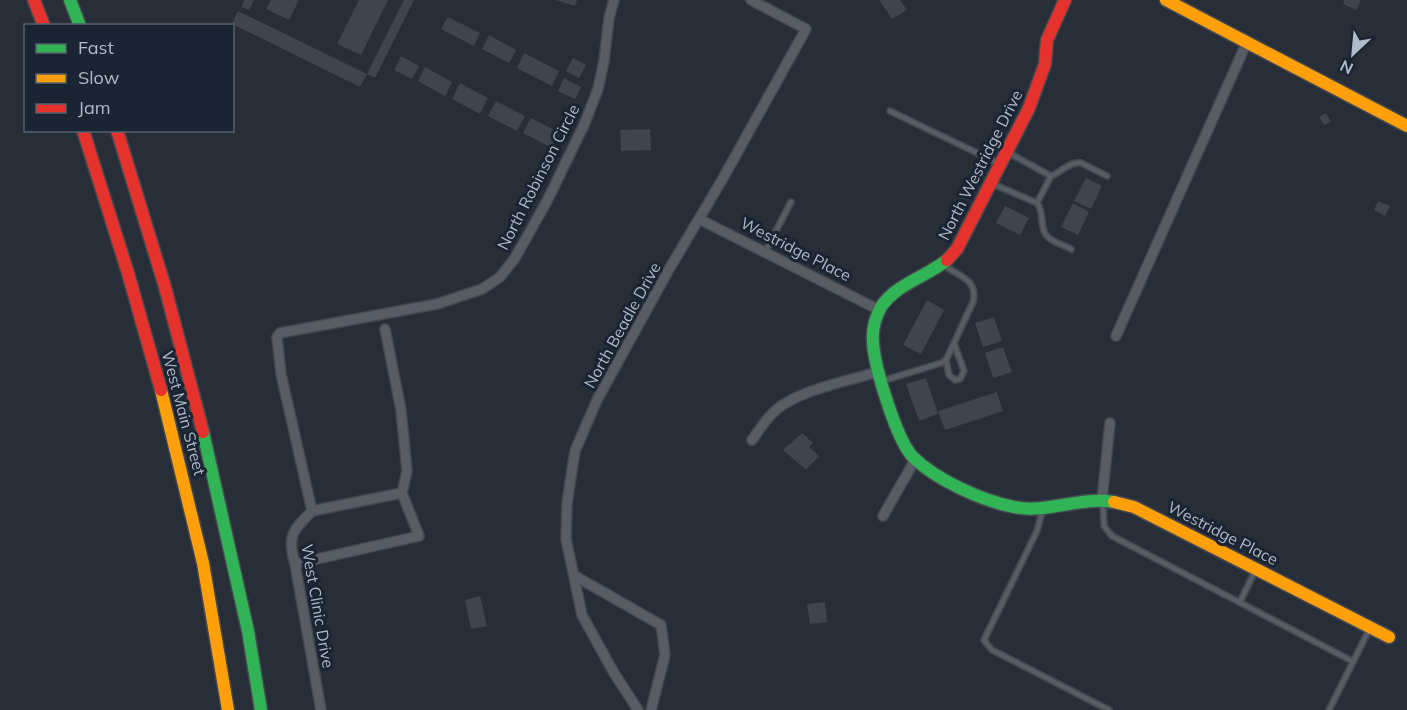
<svg xmlns="http://www.w3.org/2000/svg" width="1407" height="710" viewBox="0 0 1407 710" font-family="Mulish,sans-serif">
<style>
.building{fill:#3f444d}
.lines{fill:none;stroke-linecap:round;stroke-linejoin:round}
.lane-casing{stroke:#44484f;stroke-width:8}
.street-casing{stroke:#44484f;stroke-width:12}
.fast-casing{stroke:#44484f;stroke-width:15}
.slow-casing{stroke:#44484f;stroke-width:15}
.jam-casing{stroke:#44484f;stroke-width:15}
.lane{stroke:#585c64;stroke-width:4.5}
.street{stroke:#585c64;stroke-width:9}
.fast{stroke:#30b455;stroke-width:12}
.slow{stroke:#ff9f0a;stroke-width:12}
.jam{stroke:#e5322d;stroke-width:12}
.labels{text-anchor:middle;dominant-baseline:central;stroke-width:6;stroke-linejoin:round;paint-order:stroke}
.street-label{font-size:16px;fill:#b0bac9;stroke:#1a2432}
</style>
<rect width="100%" height="100%" fill="#272e37"/>
<path class="building" d="M244,0H254L249,10L241,7Z
M271,0H299L289,20L266,9Z
M359,0H388L361,55L337,44Z
M404,0H414L375,78L367,74Z
M556,0H577L575,6Z
M879,0H900L907,10L892,19Z
M1344,0H1361L1356,10L1343,4Z
M238,11L367,74L360,87L232,24Z
M448,17L480,33L474,46L441,29Z
M489,35L516,50L509,63L482,49Z
M524,53L559,71L552,86L517,68Z
M401,56L419,66L412,79L394,70Z
M573,58L586,65L579,78L566,71Z
M425,67L452,82L445,96L418,81Z
M564,78L581,87L575,99L558,91Z
M460,83L488,98L480,114L452,99Z
M496,101L525,116L517,131L488,116Z
M1326,113L1331,122L1324,125L1319,117Z
M531,118L560,133L552,148L523,133Z
M650,129L651,150L621,151L620,130Z
M1086,178L1102,186L1091,209L1074,201Z
M1378,201L1390,206L1385,216L1374,210Z
M1073,203L1089,212L1078,235L1061,227Z
M1005,206L1029,218L1020,235L996,223Z
M927,300L944,310L921,354L903,345Z
M994,317L1002,341L983,347L975,323Z
M1003,347L1012,372L993,378L985,353Z
M926,378L938,414L919,421L906,384Z
M997,392L1003,411L945,430L938,411Z
M802,433L813,443L809,447L819,456L806,470L783,450Z
M480,596L487,626L471,629L465,600Z
M825,602L827,622L810,624L807,604Z"/>
<g class="lines">
<g class="lane-casing">
<path id="lane" d="M890,111L1000,164
M1009,153L1051,176
M993,184L1037,203C1045,213 1039,225 1046,235C1051,242 1064,245 1071,249
M1037,203L1051,176C1061,172 1071,161 1081,163L1107,176
M765,252L791,202
M946,360L949,375L955,380L960,379L964,371L954,343
M882,381L941,363L946,360L973,302C978,280 960,276 944,266
M1103,503L1104,526L1112,536L1352,661
M1043,509L1037,531L984,640L992,650L1109,710
M1240,602L1256,569
M1329,710L1370,628"/>
</g>
<g class="street-casing">
<path id="street" d="M699,219L879,310
M1116,336L1247,42
M752,440C759,430 766,419 775,411C796,391 850,380 878,372
M1102,500L1110,423
M312,511L281,374L277,337L280,333L437,304L482,289L500,277L515,258L547,201L584,125L598,89L604,61L609,18L614,0
M312,511C292,531 287,536 295,564L321,710
M312,511L402,493
M883,516L915,460
M295,564L419,536L402,493L407,471L401,410L385,329
M575,576L661,625L665,655L651,710
M638,710L614,673L582,615L566,539L567,503L575,451L597,400L668,271L722,180L806,29L751,0"/>
</g>
<g class="fast-casing">
<path id="fast" d="M70,0L80,26
M947,260C926,277 896,284 881,307C875,318 872,330 873,342C874,366 897,441 913,457C936,480 983,501 1014,507C1047,514 1080,496 1114,502
M203,432L248,631L261,710"/>
</g>
<g class="slow-casing">
<path id="slow" d="M1166,0L1407,126
M161,390L203,563L228,710
M1114,502L1134,507L1389,637"/>
</g>
<g class="jam-casing">
<path id="jam" d="M34,0L44,26
M83,130L128,273L161,390
M117,130L165,287L203,432
M947,260L957,249L1029,108L1045,64L1047,40L1065,0"/>
</g>
<use href="#lane" class="lane"/>
<use href="#street" class="street"/>
<use href="#fast" class="fast"/>
<use href="#slow" class="slow"/>
<use href="#jam" class="jam"/>
</g>
<g class="labels">
<g class="street-label">
<text transform="translate(980 165) rotate(-63)">North Westridge Drive</text>
<text transform="translate(538 177) rotate(-63)">North Robinson Circle</text>
<text transform="translate(796 249) rotate(27)">Westridge Place</text>
<text transform="translate(622 325) rotate(-61)">North Beadle Drive</text>
<text transform="translate(184 413) rotate(75)">West Main Street</text>
<text transform="translate(1223 533) rotate(27)">Westridge Place</text>
<text transform="translate(318 606) rotate(80)">West Clinic Drive</text>
</g>
</g>
<rect x="24" y="24" width="210" height="108" fill="#1a2432" stroke="#56606e" stroke-width="1.5"/>
<rect x="36" y="44" width="30" height="9" fill="#30b455" stroke="#56606e" stroke-width="1.5"/>
<text x="78" y="54" font-size="18" fill="#b0bac9">Fast</text>
<rect x="36" y="74" width="30" height="9" fill="#ff9f0a" stroke="#56606e" stroke-width="1.5"/>
<text x="78" y="84" font-size="18" fill="#b0bac9">Slow</text>
<rect x="36" y="104" width="30" height="9" fill="#e5322d" stroke="#56606e" stroke-width="1.5"/>
<text x="78" y="114" font-size="18" fill="#b0bac9">Jam</text>
<g transform="translate(1353 54) rotate(206)" stroke="#1a2432" stroke-width="4.5" paint-order="stroke">
<path d="M0-4.5L10 22L0 15L-10 22Z" fill="#b0bac9"/>
<text y="-9" font-size="16" font-weight="bold" text-anchor="middle" fill="#b0bac9">N</text>
</g>
</svg>
